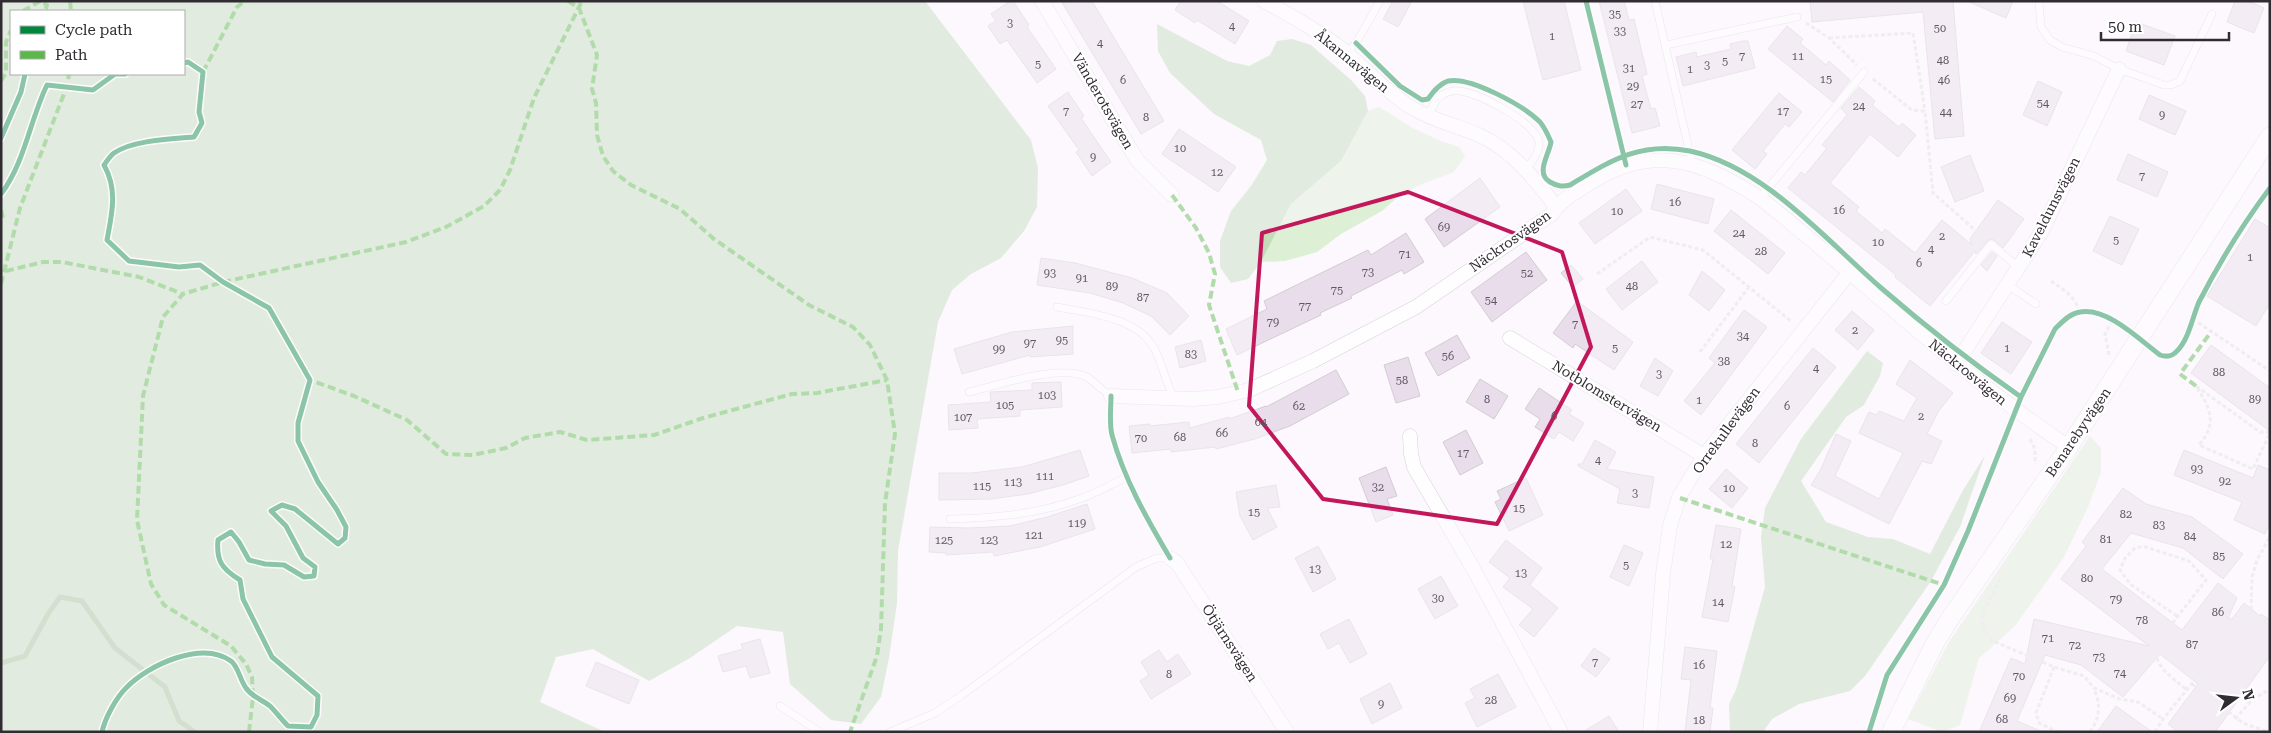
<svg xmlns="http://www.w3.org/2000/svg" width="2271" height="733" viewBox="0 0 2271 733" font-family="'Roboto Serif',serif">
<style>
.green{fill:#ddefd5}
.forest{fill:#c4dcba;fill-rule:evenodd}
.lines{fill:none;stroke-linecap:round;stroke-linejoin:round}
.stream{stroke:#a3c297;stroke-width:5}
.building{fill:#e9ddec;stroke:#d1cdd2}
.service-casing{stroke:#d6d2d7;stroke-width:8}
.minor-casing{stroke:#d6d2d7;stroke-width:15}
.tertiary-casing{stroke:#d6d2d7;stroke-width:19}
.path{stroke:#e1e0e1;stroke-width:3;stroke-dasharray:4 2.5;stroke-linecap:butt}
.service{stroke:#fffeff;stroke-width:7}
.minor{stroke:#fffeff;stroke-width:14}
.tertiary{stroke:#fffeff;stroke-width:18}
.quiet{stroke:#58b947;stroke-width:4;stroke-dasharray:8 4;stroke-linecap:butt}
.cycleway-casing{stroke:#fff;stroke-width:8}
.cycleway{stroke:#00873e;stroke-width:5}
.marked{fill:none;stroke:#c2185b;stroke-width:4;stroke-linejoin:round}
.labels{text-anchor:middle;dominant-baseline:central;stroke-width:4;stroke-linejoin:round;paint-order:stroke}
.number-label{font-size:11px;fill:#5f5860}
.street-label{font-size:14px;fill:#312c32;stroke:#fff}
</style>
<rect width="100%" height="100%" fill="#fcf8fd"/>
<path class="green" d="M1379,107L1411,127L1438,140L1459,147L1465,156L1454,172L1422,184L1399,196L1382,211L1341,234L1317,252L1285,261L1261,262L1291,204L1341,161L1368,111Z
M2090,436L2101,448V472L2088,507L2064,557L2015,626L1979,658L1960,725L1942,732L1908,719L1949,642Z"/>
<path class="forest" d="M1,1H925L1031,140L1038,168L1037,207L1024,231L1001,258L971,274L952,290L938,322L898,551L897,603L889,658L881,697L861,724L831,720L790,684L783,632L737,626L690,658L649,681L593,649L556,657L540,702L605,732H1ZM11,11H184V74H11Z
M1157,24L1227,61L1249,66L1270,55L1277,41L1292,39L1311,45L1351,80L1365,96L1368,111L1341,161L1291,204L1261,262L1248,279L1231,283L1220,267V241L1231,211L1251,186L1267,160L1261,140L1214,114L1170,73L1158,51Z
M1867,351L1883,363L1880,376L1864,405L1846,417L1801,481L1826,522L1868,537L1893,539L1930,554L1962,492L1985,455L1960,527L1931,581L1865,676L1850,691L1799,704L1772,719L1763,732H1730L1729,704L1736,690L1765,587L1761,537L1765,508L1801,439Z"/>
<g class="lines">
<path class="stream" d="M1,663L25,656L48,614L60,597L82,601L115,648L165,687L179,721L195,732"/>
</g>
<path class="building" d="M1010,1H1013L1029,25L1027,27L1056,69L1037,83L1007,40L1000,44L988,26L996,21L991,14Z
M1061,1H1092L1164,121L1141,134Z
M1181,1H1217L1249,21L1235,44L1197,20L1195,23L1175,10Z
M1393,1H1412L1398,27L1383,19Z
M1523,1H1564L1581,70L1543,80Z
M1599,1H1624L1629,20L1634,19L1647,74L1642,76L1651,109L1655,108L1660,126L1632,133Z
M1810,1H1953L1964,136L1935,139L1923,12L1812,22Z
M1967,1H2013L2006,18Z
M2235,1H2248L2264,8L2254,33L2227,22Z
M2136,22L2175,36L2164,65L2126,51Z
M1787,26L1803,39L1800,43L1826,65L1829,61L1850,80L1833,102L1768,49Z
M1743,41H1748L1755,68L1683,86L1676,57L1696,52L1697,57L1731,49L1730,44Z
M2038,81L2062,92L2047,126L2023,115Z
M1859,87L1875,101L1872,105L1899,127L1902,123L1916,135L1898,157L1870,134L1830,183L1859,207L1856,211L1882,233L1885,229L1915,253L1942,220L1972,245L1970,239L1998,200L2024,219L2003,248L1994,240L1990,239L1976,254L1975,251L1930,306L1895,277L1896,275L1788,188L1801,172L1805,175L1827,148L1822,145L1847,115L1841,108Z
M1068,92L1084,116L1081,118L1111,162L1092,176L1076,152L1079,150L1048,106Z
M1779,93L1802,112L1789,127L1785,124L1763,151L1767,154L1755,169L1732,150Z
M2149,95L2186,111L2175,135L2139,119Z
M1179,129L1236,167L1218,192L1162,154Z
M2128,154L2168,172L2157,197L2117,180Z
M1970,155L1984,191L1955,202L1941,167Z
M1480,178L1500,207L1444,247L1425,219Z
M1657,184L1714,199L1708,224L1651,209Z
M1626,189L1642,211L1595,244L1579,223Z
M1731,210L1785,253L1768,274L1714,231Z
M2110,216L2139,229L2122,265L2093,251Z
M2255,219L2270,228V303L2256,326L2207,296Z
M1406,233L1424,262L1404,274L1402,270L1351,296L1352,298L1320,313L1321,315L1237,355L1226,329L1267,309L1264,301L1368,250L1371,255Z
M1526,252L1547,280L1492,322L1471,292Z
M1992,252L1997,256L1987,271L1981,265Z
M1041,258L1075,263L1132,278L1167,293L1189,316L1170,335L1151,316L1123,303L1090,293L1037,285Z
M1642,261L1658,282L1622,310L1606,289Z
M1571,265L1583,279L1573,287L1561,273Z
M1702,271L1725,290L1709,311L1689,295Z
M1577,301L1633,342L1614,370L1575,344L1573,348L1553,333Z
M1744,310L1767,327L1701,415L1684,401L1715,363L1709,358Z
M1852,311L1874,330L1858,350L1835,330Z
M2002,322L2032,342L2011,374L1981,353Z
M1073,326V354L1030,357V355L962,374L954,349L1012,332Z
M1457,335L1470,358L1438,376L1425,353Z
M1201,340L1206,361L1180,368L1175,347Z
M2211,345L2270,388V431L2191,373Z
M1813,348L1836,367L1759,463L1736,444Z
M1408,357L1420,396L1396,403L1384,365Z
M1655,358L1673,371L1658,396L1640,386Z
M1910,360L1953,393L1938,412L1927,434L1942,441L1931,464L1922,461L1889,524L1811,485L1821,469L1836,434L1851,441L1835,476L1879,499L1903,453L1859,433L1869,412L1877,415L1879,411L1904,421L1917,398L1896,384Z
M1336,370L1349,394L1290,426L1255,439L1216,449L1215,447L1171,452V449L1132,453L1129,426L1150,424V426L1189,422L1190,428L1229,417V419L1266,406V407Z
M1480,379L1508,396L1494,419L1466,402Z
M1061,382L1062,407L1020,410V416L977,419L978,428L949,430L948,405L991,402L990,392L1032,390V383Z
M1539,388L1572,410L1569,414L1584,423L1573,441L1559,432L1554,439L1535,427L1540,419L1525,409Z
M1466,430L1483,463L1460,475L1443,442Z
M1595,440L1616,452L1607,469L1654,477L1649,508L1617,503L1620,489L1578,466V464H1582Z
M1080,450L1089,476L1063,485L1028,494L991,499L939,500V473H972L1022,467Z
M2184,450L2253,478L2258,465L2270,470V522L2265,534L2234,520L2242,502L2174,475Z
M1386,467L1397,496L1387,499L1393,515L1376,522L1359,478Z
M1726,469L1748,488L1732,508L1709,489Z
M1526,478L1543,515L1509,531L1495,502L1501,499L1497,491Z
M1276,485L1280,507L1267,508L1277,527L1253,540L1240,516L1236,492Z
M2123,488L2146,504L2192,517L2243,554L2223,579L2183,548L2131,533L2102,569L2182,630L2218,583L2237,598L2228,618L2232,619L2244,603L2260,616L2261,614L2270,620V656L2215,732H2178L2168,724L2198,684L2160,654L2123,697L2081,665L2045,655L2017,721L2043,732H1979L2011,658L2025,664L2034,619L2149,646L2061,579L2086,546L2082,542Z
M1087,504L1095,529L1040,547L994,556L993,552L946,555V553L929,552L930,527L969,528L1010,526L1047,517Z
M1716,525L1741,529L1732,586L1735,587L1728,622L1702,617L1713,559H1710Z
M1506,540L1542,568L1530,585L1558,608L1534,637L1519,625L1533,609L1503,587L1510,578L1489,562Z
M1624,545L1643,553L1629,586L1610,577Z
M1318,546L1336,579L1313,592L1295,558Z
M1441,576L1458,606L1435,619L1418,589Z
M1349,619L1367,654L1350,663L1339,643L1328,649L1320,634Z
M760,639L770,673L750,678L746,666L723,672L718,656L743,649L741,644Z
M1685,647L1717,651L1710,708H1713L1710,732H1685L1691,680L1681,679Z
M1594,648L1610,659L1596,677L1581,666Z
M1159,650L1167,662L1178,654L1191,674L1151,699L1140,681L1149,675L1141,662Z
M596,662L639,680L629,704L586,686Z
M1498,674L1516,707L1477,727L1465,703L1475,698L1470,689Z
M1390,683L1402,708L1372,724L1360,699Z
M2116,706L2152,732H2097Z
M1609,716L1619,732H1583Z"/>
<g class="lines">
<g class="service-casing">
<path id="service" d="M1655,1L1692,163
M2039,1L2041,27L2050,40L2062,47L2094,56L2119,69L2164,85H2171L2180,81L2212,14
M1666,45L1797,17
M1347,53L1356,43L1380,1
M1428,116C1434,103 1438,93 1453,91C1471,87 1537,123 1539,142C1540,153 1532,161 1526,169
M1760,198L1864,72
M2008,285L2036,304
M1946,301L1991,244L2019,268
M1057,307C1088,313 1137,317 1154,348C1163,365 1165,381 1174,398
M969,392C999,385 1058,364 1087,377C1092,380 1104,392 1111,396
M950,519C995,518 1039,514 1082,498C1097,493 1112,484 1127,477
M780,706L820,732
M890,732L935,713L962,695L1136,567L1157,558H1170"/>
</g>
<g class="minor-casing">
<path id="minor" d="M1042,1L1137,160L1172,195
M1264,1C1293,17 1323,33 1348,54C1368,72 1386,91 1409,106C1431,120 1455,125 1479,135C1512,150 1535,179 1556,207
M1510,338L1704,456
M1956,364L2042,231L2119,69
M1111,396L1193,399L1218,397L1249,390L1313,361L1416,307L1552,214C1560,201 1574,193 1587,185C1650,143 1700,159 1760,198C1864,280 1957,373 2069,447
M1410,436L1411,454L1414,467L1474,570L1561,732
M1170,558L1177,563L1287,732
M1650,732L1663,574L1670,526L1679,497L1704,456L1849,273"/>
</g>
<g class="tertiary-casing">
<path id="tertiary" d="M1891,732L1935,643L1951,617L2069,447L2270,136"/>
</g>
<path class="path" d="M1806,23L1829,38L1857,65
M1829,38L1913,33L1925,111
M1873,79L1912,110L1925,111L1933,193L1983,237
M1597,274L1650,237L1703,250L1792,322
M2051,281C2063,290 2076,296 2079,312
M2193,319L2270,371
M1700,352L1749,287
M2109,355L2105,334L2112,321
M2270,432H2260L2196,386C2210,408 2218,423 2199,445L2253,469L2270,433
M2030,439L2035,449V464
M2000,579L1984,610L1982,622L1985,632L1993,641L2054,667L2084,676L2094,688L2120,699L2138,702L2163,719
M2177,616L2130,584L2120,570L2125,558L2136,547H2146L2189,561L2206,580L2154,647C2157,670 2171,676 2187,690
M2054,667L2036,713L2039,723L2058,732
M2192,684L2243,723L2268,732
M2235,719L2252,700L2270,689
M2090,732C2100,718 2101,704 2094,689
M2155,732L2163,719L2251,611L2252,577L2257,560L2270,537"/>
<use href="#service" class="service"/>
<use href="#minor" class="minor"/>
<use href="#tertiary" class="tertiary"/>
<path class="quiet" d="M70,1L71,11
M568,1L579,8L597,55L592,89L596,103L597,135L603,156L613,171L631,185L680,209L714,239L809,305L853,327L870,345L887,380L895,434L885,503L881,629L877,656L850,732
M23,11L40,1L47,5L45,11
M203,72L237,7L245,1
M1,81L6,73V42L11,30
M1172,195L1196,228L1209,253L1215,274L1209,305L1238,392
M1,210L3,218L1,221
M6,271L43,262H62L139,277L183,294
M1,284L20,208L67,86L69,74
M307,376L310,380L354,396L407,420L446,454L473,455L506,448L525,438L560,432L587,440L654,435L703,418L792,394L817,393L887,380
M2196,386L2180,374L2211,332
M1680,498L1944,585
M249,732L253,697L252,677L246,664L231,646L164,605L151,584L137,520L143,396L163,317L183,294L223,282L406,242L446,227L484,206L500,190L510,170L534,98L582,1"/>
<g class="cycleway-casing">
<path id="cycleway" d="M1586,1L1626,165
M1356,43L1400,86L1422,100L1428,99C1433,92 1439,84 1448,81C1470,76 1524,106 1540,122C1545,128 1548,135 1551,142C1549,155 1535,173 1550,182C1557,186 1562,187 1570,185C1610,161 1640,141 1690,151C1764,167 1825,239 1880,287C1925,326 1972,363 2021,397
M1,138L21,92L25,74
M1,194C25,162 30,120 47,85L93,90L115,74H125
M1111,396C1111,408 1109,423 1112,435C1124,479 1147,519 1170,558
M102,732C105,718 116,698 126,688C148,665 202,640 231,661C238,666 240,680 246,688C252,697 261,699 270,706C276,712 282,720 288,726L311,727L317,715L318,696L272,657L243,599L240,580C222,569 216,561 218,540L231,532L239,542L249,560L265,564L284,565L304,577L314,576L315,567L303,558L286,526L271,511L282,505L295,509L338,544L345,538L346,527L337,510L318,482L298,441V423L310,380L269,308L223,282L200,265L179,267L129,261L107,240C112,213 118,190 104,165C107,161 110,156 114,153C133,140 172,139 194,137L202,123L199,112L203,72L188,62L184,63
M1869,732L1887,675L1944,585L1968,531L2021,397L2055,329C2061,323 2070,313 2080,312C2107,307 2140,340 2160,355C2166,357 2172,357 2177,351C2189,339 2192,318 2199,302C2219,263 2243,224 2270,188"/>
</g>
<use href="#cycleway" class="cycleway"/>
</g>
<path d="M0 0H2271V733H0ZM1408,192L1562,252L1591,347L1497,524L1323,499L1249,406L1262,233Z" fill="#fcf8fd" fill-opacity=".55" fill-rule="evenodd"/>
<path class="marked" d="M1408,192L1562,252L1591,347L1497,524L1323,499L1249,406L1262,233Z"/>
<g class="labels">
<g class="number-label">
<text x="1615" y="14">35</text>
<text x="1010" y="23">3</text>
<text x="1232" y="26">4</text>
<text x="1940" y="28">50</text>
<text x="1620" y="31">33</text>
<text x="1552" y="36">1</text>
<text x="1100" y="43">4</text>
<text x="1742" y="56">7</text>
<text x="1798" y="56">11</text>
<text x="1943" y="60">48</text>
<text x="1725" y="61">5</text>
<text x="1038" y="64">5</text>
<text x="1707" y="65">3</text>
<text x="1629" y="68">31</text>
<text x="1690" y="69">1</text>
<text x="1826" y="79">15</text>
<text x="1123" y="80">6</text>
<text x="1944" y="80">46</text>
<text x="1633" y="86">29</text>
<text x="2043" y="103">54</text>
<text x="1637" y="104">27</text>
<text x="1859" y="106">24</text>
<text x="1066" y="111">7</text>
<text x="1783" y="111">17</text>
<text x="1946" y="112">44</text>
<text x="2162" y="115">9</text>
<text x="1146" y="117">8</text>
<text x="1180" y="148">10</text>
<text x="1093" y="157">9</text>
<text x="1217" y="172">12</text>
<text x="2142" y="176">7</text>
<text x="1675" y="202">16</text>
<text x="1839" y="210">16</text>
<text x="1617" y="211">10</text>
<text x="1444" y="227">69</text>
<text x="1739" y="233">24</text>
<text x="1942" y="236">2</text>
<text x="2116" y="240">5</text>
<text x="1878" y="242">10</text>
<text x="1931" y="249">4</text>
<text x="1761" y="251">28</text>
<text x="1405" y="254">71</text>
<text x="2250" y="257">1</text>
<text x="1919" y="263">6</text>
<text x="1368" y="272">73</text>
<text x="1050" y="273">93</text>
<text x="1527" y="273">52</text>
<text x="1082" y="278">91</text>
<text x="1112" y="286">89</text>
<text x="1632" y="286">48</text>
<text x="1337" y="290">75</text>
<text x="1143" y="297">87</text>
<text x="1491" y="300">54</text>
<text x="1305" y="306">77</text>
<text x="1273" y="322">79</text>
<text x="1575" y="324">7</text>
<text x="1855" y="330">2</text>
<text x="1743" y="336">34</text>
<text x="1062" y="340">95</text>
<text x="1030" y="343">97</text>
<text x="1615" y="348">5</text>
<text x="2007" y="348">1</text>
<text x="999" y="349">99</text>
<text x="1191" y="354">83</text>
<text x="1448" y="356">56</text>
<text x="1724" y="361">38</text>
<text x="1816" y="368">4</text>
<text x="2219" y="372">88</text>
<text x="1659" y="374">3</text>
<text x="1402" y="380">58</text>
<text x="1047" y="395">103</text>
<text x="1487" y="399">8</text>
<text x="2255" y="399">89</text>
<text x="1699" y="400">1</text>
<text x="1005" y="405">105</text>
<text x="1299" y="406">62</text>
<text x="1787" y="406">6</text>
<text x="1554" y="416">6</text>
<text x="1921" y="416">2</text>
<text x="963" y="417">107</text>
<text x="1261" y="422">64</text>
<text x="1222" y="433">66</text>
<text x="1180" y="437">68</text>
<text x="1141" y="438">70</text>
<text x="1755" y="443">8</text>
<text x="1463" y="453">17</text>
<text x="1598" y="460">4</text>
<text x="2197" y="469">93</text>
<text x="1045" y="476">111</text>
<text x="2225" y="481">92</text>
<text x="1013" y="482">113</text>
<text x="982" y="486">115</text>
<text x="1378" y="487">32</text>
<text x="1729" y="488">10</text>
<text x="1635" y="493">3</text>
<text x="1519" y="508">15</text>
<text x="1254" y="512">15</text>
<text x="2126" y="514">82</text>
<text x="1077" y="523">119</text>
<text x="2159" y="525">83</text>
<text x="1034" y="535">121</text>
<text x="2190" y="536">84</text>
<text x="2106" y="539">81</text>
<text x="944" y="540">125</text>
<text x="989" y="540">123</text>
<text x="1726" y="544">12</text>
<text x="2219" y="556">85</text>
<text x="1626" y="565">5</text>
<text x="1315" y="569">13</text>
<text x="1521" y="573">13</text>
<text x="2087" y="578">80</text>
<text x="1438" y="598">30</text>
<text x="2116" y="599">79</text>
<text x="1718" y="602">14</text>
<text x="2218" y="612">86</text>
<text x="2142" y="620">78</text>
<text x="2048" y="638">71</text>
<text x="2192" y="644">87</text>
<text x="2075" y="645">72</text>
<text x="2099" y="657">73</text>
<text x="1595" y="662">7</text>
<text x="1699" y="665">16</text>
<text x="2120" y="673">74</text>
<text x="1169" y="674">8</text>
<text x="2019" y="676">70</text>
<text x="2010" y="698">69</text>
<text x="1491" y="700">28</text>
<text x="1381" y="704">9</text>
<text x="2002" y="719">68</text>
<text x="1699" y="720">18</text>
</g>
<g class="street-label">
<text transform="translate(1352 61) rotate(39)">Åkannavägen</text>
<text transform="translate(1103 101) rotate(60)">Vänderotsvägen</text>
<text transform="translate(2051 207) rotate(-63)">Kaveldunsvägen</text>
<text transform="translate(1510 241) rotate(-35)">Näckrosvägen</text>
<text transform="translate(1968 372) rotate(39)">Näckrosvägen</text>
<text transform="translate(1607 396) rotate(31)">Notblomstervägen</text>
<text transform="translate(1726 430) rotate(-54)">Orrekullevägen</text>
<text transform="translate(2078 432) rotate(-56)">Benarebyvägen</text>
<text transform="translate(1230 643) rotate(57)">Ötjärnsvägen</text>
</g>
</g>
<rect width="2271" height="733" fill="none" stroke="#312c32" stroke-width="5"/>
<rect x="10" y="10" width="175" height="65" fill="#ffffff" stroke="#adabad"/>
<rect x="20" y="26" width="25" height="8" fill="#00873e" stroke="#adabad"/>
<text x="55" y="35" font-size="15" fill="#312c32">Cycle path</text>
<rect x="20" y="51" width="25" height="8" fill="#58b947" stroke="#adabad"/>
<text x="55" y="60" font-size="15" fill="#312c32">Path</text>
<g transform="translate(2236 698) rotate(75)" stroke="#ffffff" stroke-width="4" paint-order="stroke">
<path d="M0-4L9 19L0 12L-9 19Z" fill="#312c32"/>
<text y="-8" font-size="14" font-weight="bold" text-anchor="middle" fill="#312c32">N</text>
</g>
<path d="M2101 32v8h128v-8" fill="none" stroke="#312c32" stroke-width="2.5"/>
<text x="2108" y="32" font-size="15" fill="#312c32" stroke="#ffffff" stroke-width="4" paint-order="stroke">50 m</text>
</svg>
